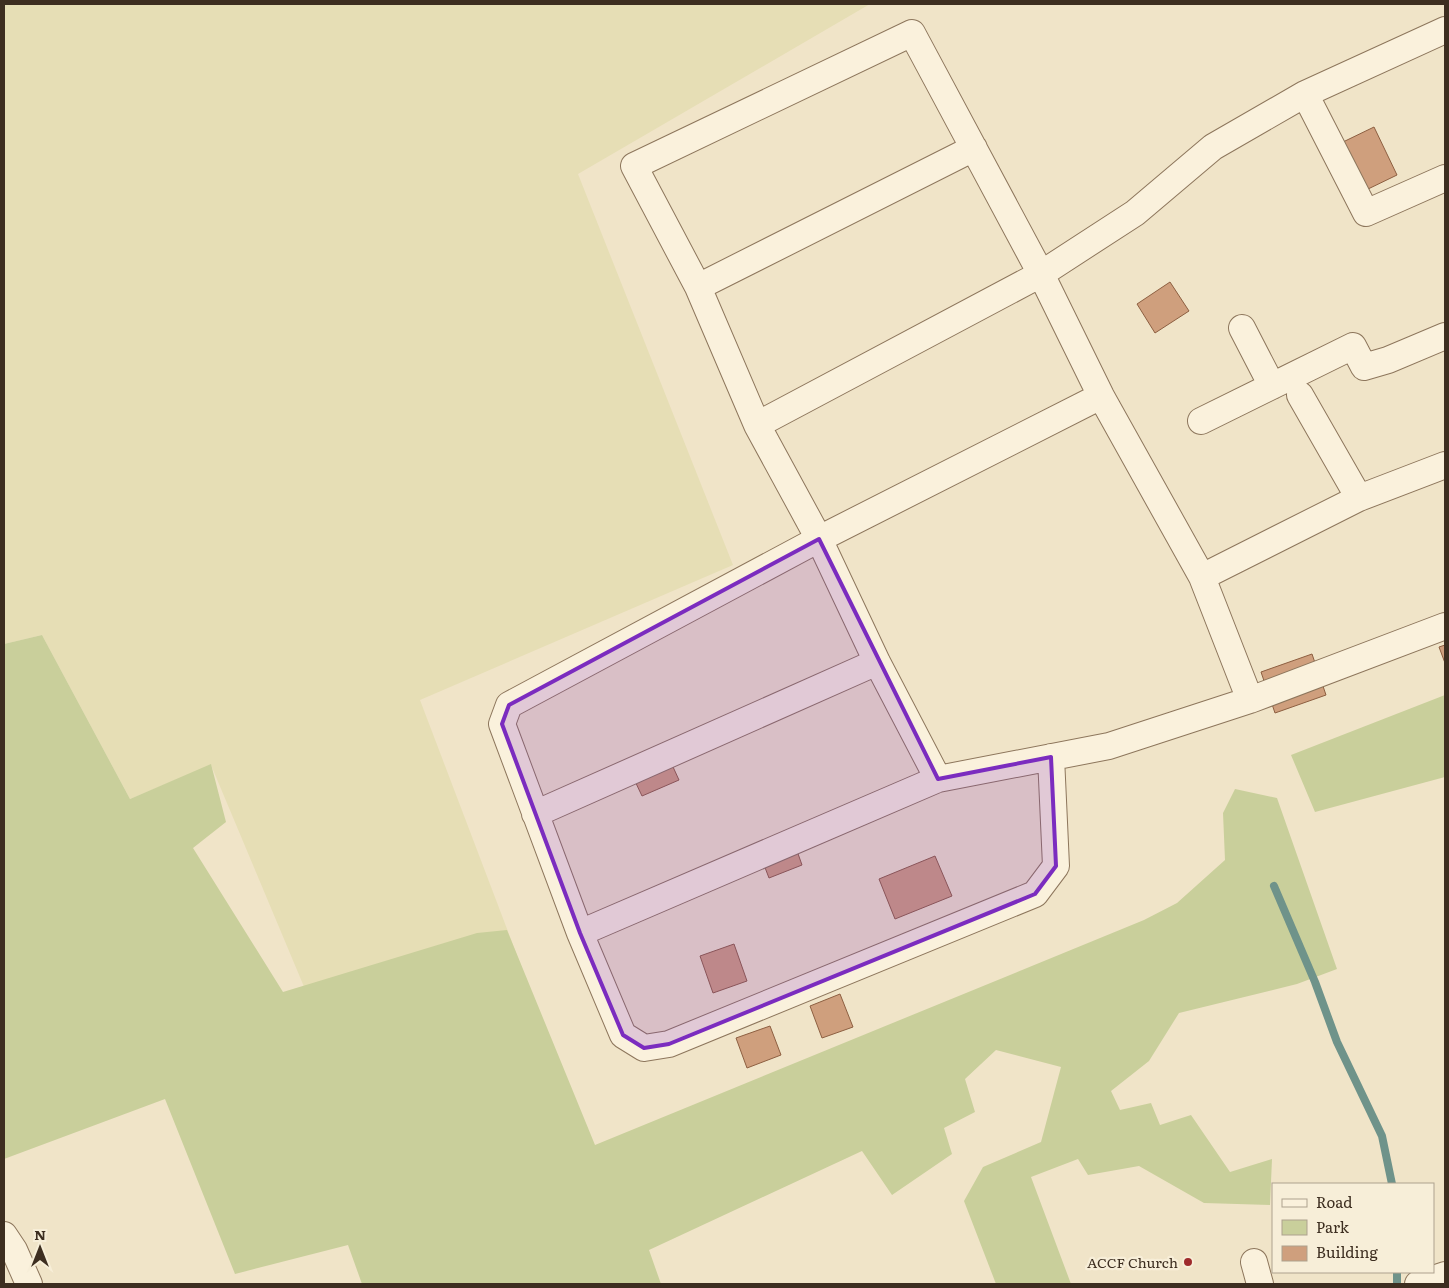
<svg xmlns="http://www.w3.org/2000/svg" width="1449" height="1288" viewBox="0 0 1449 1288" font-family="Literata,serif">
<style>
.farmland{fill:#e6deb5}
.green{fill:#c9cf9b}
.lines{fill:none;stroke-linecap:round;stroke-linejoin:round}
.stream{stroke:#6f938a;stroke-width:8}
.building{fill:#cf9f7d;stroke:#8d5f41}
.minor-casing{stroke:#8d765c;stroke-width:28}
.minor{stroke:#faf1dc;stroke-width:26}
.marked{fill:#7b2cbf;fill-opacity:0.2;stroke:#7b2cbf;stroke-width:4;stroke-linejoin:round}
.poi-dot{fill:#9e2a2b;stroke:#f7eed8;stroke-width:2}
.labels{text-anchor:middle;dominant-baseline:central;stroke-width:4.5;stroke-linejoin:round;paint-order:stroke}
.poi-label{font-size:14px;fill:#3d2e20;stroke:#f7eed8;text-anchor:end}
</style>
<rect width="100%" height="100%" fill="#f0e4c8"/>
<path class="farmland" d="M4,4H870L578,174L733,565L420,700L520,963L323,1032L211,765L130,799L42,635L4,644Z"/>
<path class="green" d="M42,635L130,799L211,764L226,822L193,848L283,992L477,933L507,930L595,1145L1144,920L1177,903L1225,860L1223,813L1235,789L1277,798L1337,969L1297,984L1179,1013L1149,1061L1111,1091L1120,1110L1151,1103L1160,1125L1191,1115L1230,1172L1272,1159L1270,1205L1204,1203L1139,1166L1088,1175L1078,1159L1031,1177L1071,1284H996L964,1201L983,1167L1041,1142L1061,1067L996,1050L965,1079L975,1112L944,1128L952,1154L892,1195L862,1151L649,1250L661,1284H362L348,1245L235,1274L165,1099L4,1159V644Z
M1445,695V777L1315,812L1291,755Z"/>
<g class="lines">
<path class="stream" d="M1274,886L1315,982L1337,1042L1382,1136L1392,1184
M1397,1272V1284"/>
</g>
<path class="building" d="M1374,127L1397,175L1366,190L1343,142Z
M1170,282L1189,311L1155,333L1137,304Z
M1445,645V663L1439,647Z
M1312,654L1326,695L1275,713L1261,672Z
M663,745L679,780L642,796L626,762Z
M790,831L802,865L769,878L756,844Z
M935,856L952,896L895,919L879,879Z
M734,944L747,981L713,993L700,956Z
M840,994L853,1027L822,1038L810,1006Z
M770,1026L781,1055L747,1068L736,1038Z"/>
<g class="lines">
<g class="minor-casing">
<path id="minor" d="M1305,94L1366,213L1445,178
M698,287L974,148
M1242,328L1272,386
M1300,395L1359,498
M1201,421L1353,346L1364,367L1388,360L1445,336
M757,425L1041,274L1135,213L1213,147L1305,94L1445,30
M1202,577L1359,498L1445,465
M1051,757L1056,866L1035,894L669,1044L644,1048L623,1035L580,933L502,724L509,705L819,539L1101,396
M938,779L877,662L819,539L757,425L698,287L634,166L912,33L1041,274L1101,396L1202,577L1250,700
M535,814L877,662
M580,933L938,779L1109,746L1250,700L1445,626
M4,1235L14,1250L29,1284
M1254,1262L1260,1284
M1418,1284L1445,1275"/>
</g>
<use href="#minor" class="minor"/>
</g>
<path class="marked" d="M819,539L938,779L1051,757L1056,866L1035,894L669,1044L644,1048L623,1035L580,933L502,724L509,705Z"/>
<circle class="poi-dot" cx="1188" cy="1262" r="5"/>
<g class="labels">
<g class="poi-label">
<text x="1178" y="1262">ACCF Church</text>
</g>
</g>
<rect width="1449" height="1288" fill="none" stroke="#3d2e20" stroke-width="10"/>
<rect x="1272" y="1183" width="162" height="90" fill="#f7eed8" stroke="#ada18e"/>
<rect x="1282" y="1199" width="25" height="8" fill="#faf1dc" stroke="#ada18e"/>
<text x="1316" y="1208" font-size="15" fill="#3d2e20">Road</text>
<rect x="1282" y="1220" width="25" height="15" fill="#c9cf9b" stroke="#ada18e"/>
<text x="1316" y="1233" font-size="15" fill="#3d2e20">Park</text>
<rect x="1282" y="1246" width="25" height="15" fill="#cf9f7d" stroke="#ada18e"/>
<text x="1316" y="1258" font-size="15" fill="#3d2e20">Building</text>
<g transform="translate(40 1248)" stroke="#f7eed8" stroke-width="4" paint-order="stroke">
<path d="M0-4L9 19L0 12L-9 19Z" fill="#3d2e20"/>
<text y="-8" font-size="14" font-weight="bold" text-anchor="middle" fill="#3d2e20">N</text>
</g>
</svg>
